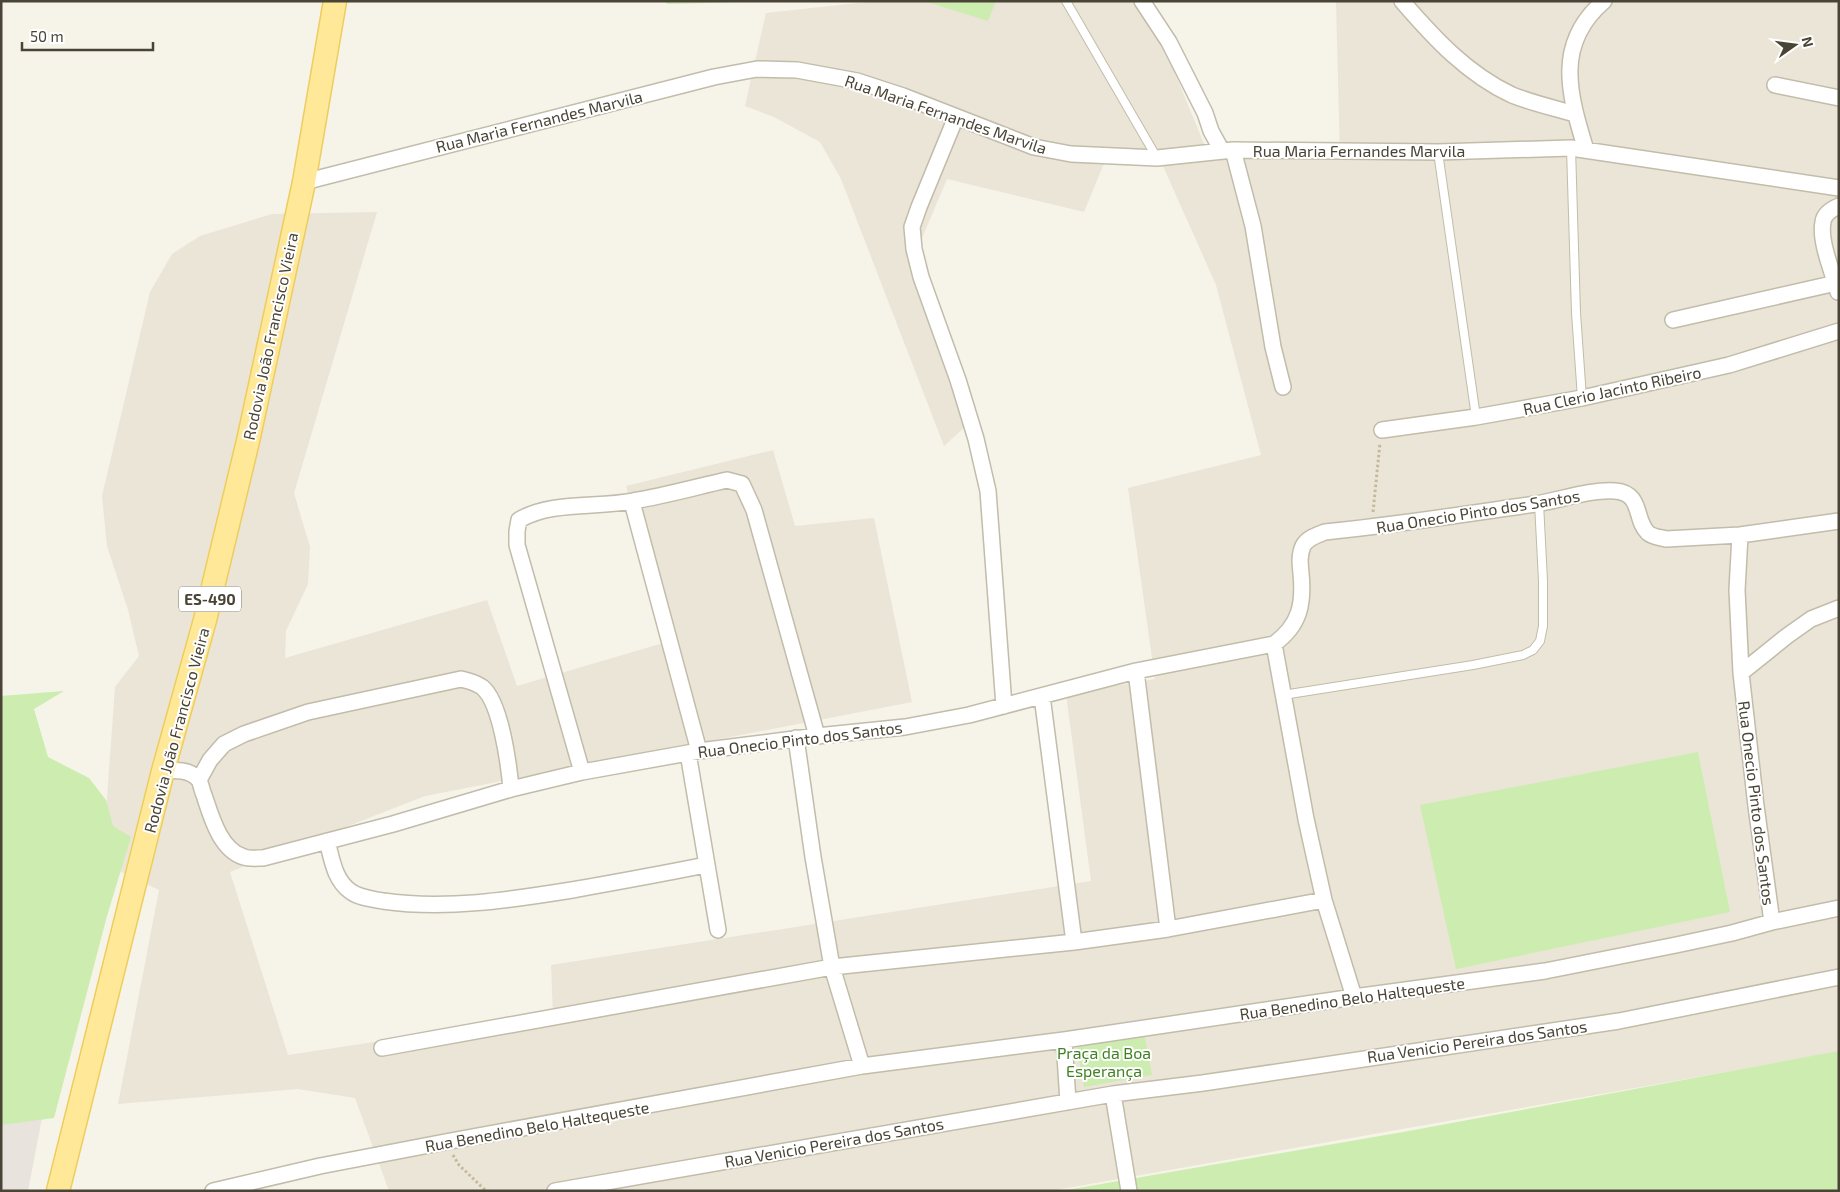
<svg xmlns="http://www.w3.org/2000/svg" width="1840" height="1192" viewBox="0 0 1840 1192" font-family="'Exo 2',sans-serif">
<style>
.residential{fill:#eae5d6}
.industrial{fill:#e8e4dd}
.green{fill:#ccedaf}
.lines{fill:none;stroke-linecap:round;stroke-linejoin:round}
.service-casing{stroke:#c2bcaa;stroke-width:10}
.minor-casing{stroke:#c2bcaa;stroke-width:18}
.primary-casing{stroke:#eecd5e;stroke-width:25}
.path{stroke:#c5b99a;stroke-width:3;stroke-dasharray:2.5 2.5;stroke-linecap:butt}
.service{stroke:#fff;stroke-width:8}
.minor{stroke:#fff;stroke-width:15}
.primary{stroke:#ffe999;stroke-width:22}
.labels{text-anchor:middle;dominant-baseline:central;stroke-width:4;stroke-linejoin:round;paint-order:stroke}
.shield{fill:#fff;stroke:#807c72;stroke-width:1}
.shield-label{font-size:15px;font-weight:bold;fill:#4a4436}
.street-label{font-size:16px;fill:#4a4436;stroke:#fff}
.park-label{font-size:16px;fill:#418223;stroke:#fff}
</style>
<rect width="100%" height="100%" fill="#f6f3e9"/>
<path class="residential" d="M875,1H1145L1210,158L1340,157L1336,1H1839V1052L1050,1191H389L355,1098L298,1089L118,1104L159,890L119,871L104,840L115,687L139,656L128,610L107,546L102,496L150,292L172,254L200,236L272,214L377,212L294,493L310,547L308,584L286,631L285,658L487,600L517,686L670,641L626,486L773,450L795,526L874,518L912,702L425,796L230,872L288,1055L553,1015L551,965L1091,881L1066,694L1155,679L1128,488L1261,455L1216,285L1163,166L1105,161L1084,212L947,179L920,243L926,296L977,416L944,446L841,179L820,142L774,117L745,106L766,13Z"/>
<path class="industrial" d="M42,1118L28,1191H1V1122Z"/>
<path class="green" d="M664,1H996L988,21L927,2H744L668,4Z
M64,691L34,709L48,757L89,778L106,800L113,826L131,837L107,916L54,1118L1,1125V696Z
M1698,752L1730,912L1456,969L1420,805Z
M1144,1032L1152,1075L1084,1087L1076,1043Z
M1839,1051V1191H1061L1403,1132Z"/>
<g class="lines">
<g class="service-casing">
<path id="service" d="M1066,1L1157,158
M1571,148L1576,313L1582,398
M1438,152L1476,417
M1283,695L1473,665L1523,655L1533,650L1540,641L1543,626V581L1539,503"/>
</g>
<g class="minor-casing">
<path id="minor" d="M1142,1L1169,42L1205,113L1211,131L1222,151
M1402,1C1434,38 1467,74 1512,95C1532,103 1554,108 1575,114
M1775,85L1839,98
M956,117L919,207L912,227L914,249L921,277L958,380L976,439L988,491L1004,706
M1233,150L1253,226L1273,347L1283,387
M1586,150C1569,94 1554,44 1604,1
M304,182L714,77L757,69L797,70L857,81L903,96L1034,147L1071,154L1157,158L1233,150L1438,152L1571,148L1839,188
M1838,292C1833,273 1819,241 1823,222C1824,214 1832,209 1839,206
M1673,320L1836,283
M1382,430L1476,417L1582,398L1729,365L1839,331
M632,502L699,751
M1740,535L1737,590L1741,673L1756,806L1772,922
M1274,644L1306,819L1324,900L1354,997
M1136,671L1168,929
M1741,673L1787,636L1811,619L1839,608
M1042,696L1074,942
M796,738L813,857L832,967L862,1066
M688,753L718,930
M163,771C175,770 190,769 199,780C201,784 202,791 204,795C211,816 220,850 244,857C249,859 257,858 263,858L393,824L511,789L582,772L699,751L817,736L905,727L969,715L1136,671L1274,644C1300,625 1304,604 1301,573C1300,564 1299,555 1303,546C1307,538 1317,535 1325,532C1396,525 1466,514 1536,504C1560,500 1592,489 1615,491C1643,493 1634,520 1648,533C1653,537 1659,537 1666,539L1740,535L1839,521
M582,772L517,545V531L519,520C551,501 596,508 633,501C664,496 696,487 727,480L742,484L754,510L817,736
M199,780L210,760L224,744L244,734L308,712L461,679C469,681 475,682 482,687C501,702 509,766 511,789
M327,841C332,859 334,879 350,891C359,898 372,899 383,901C445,910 510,900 572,890C617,882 661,874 706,865
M1064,1040L1068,1102
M382,1048L832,967L1074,942L1168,929L1324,900
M1113,1094L1129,1191
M213,1191L320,1166L445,1142L862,1066L1064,1040L1354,997L1545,971L1676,945L1732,933L1772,922L1839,908
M555,1191L1113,1094L1203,1083L1619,1021L1839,977"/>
</g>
<g class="primary-casing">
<path id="primary" d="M58,1191L163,771L205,620L248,441L304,182L335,1"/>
</g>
<path class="path" d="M1373,512L1380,443
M453,1155L459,1165L486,1191"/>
<use href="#service" class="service"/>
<use href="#minor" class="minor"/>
<use href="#primary" class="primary"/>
</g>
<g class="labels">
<rect class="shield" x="179" y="586.5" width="62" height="25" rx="4"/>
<g class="shield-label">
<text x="210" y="599">ES-490</text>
</g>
<g class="street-label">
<text transform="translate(946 114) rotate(19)">Rua Maria Fernandes Marvila</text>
<text transform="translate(539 121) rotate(-14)">Rua Maria Fernandes Marvila</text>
<text x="1359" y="150">Rua Maria Fernandes Marvila</text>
<text transform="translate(270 336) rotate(-78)">Rodovia João Francisco Vieira</text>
<text transform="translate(1612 390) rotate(-12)">Rua Clerio Jacinto Ribeiro</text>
<text transform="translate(1478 511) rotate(-9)">Rua Onecio Pinto dos Santos</text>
<text transform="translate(176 730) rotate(-75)">Rodovia João Francisco Vieira</text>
<text transform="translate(800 739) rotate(-7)">Rua Onecio Pinto dos Santos</text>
<text transform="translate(1757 803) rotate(83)">Rua Onecio Pinto dos Santos</text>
<text transform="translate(1352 998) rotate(-8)">Rua Benedino Belo Haltequeste</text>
<text transform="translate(1477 1041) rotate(-8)">Rua Venicio Pereira dos Santos</text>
<text transform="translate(537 1126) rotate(-10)">Rua Benedino Belo Haltequeste</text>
<text transform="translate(834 1142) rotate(-10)">Rua Venicio Pereira dos Santos</text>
</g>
<g class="park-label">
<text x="1104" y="1052">Praça da Boa<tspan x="1104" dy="18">Esperança</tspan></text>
</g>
</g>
<rect width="1840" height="1192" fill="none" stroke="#4a4436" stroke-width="5"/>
<g transform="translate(1795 45) rotate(76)" stroke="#ffffff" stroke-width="4" paint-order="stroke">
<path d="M0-4L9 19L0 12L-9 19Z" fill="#4a4436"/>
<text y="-8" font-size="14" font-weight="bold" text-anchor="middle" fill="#4a4436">N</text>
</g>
<path d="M22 42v8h131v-8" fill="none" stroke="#4a4436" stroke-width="2.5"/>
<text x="30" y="42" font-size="15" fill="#4a4436" stroke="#ffffff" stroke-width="4" paint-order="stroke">50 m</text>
</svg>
